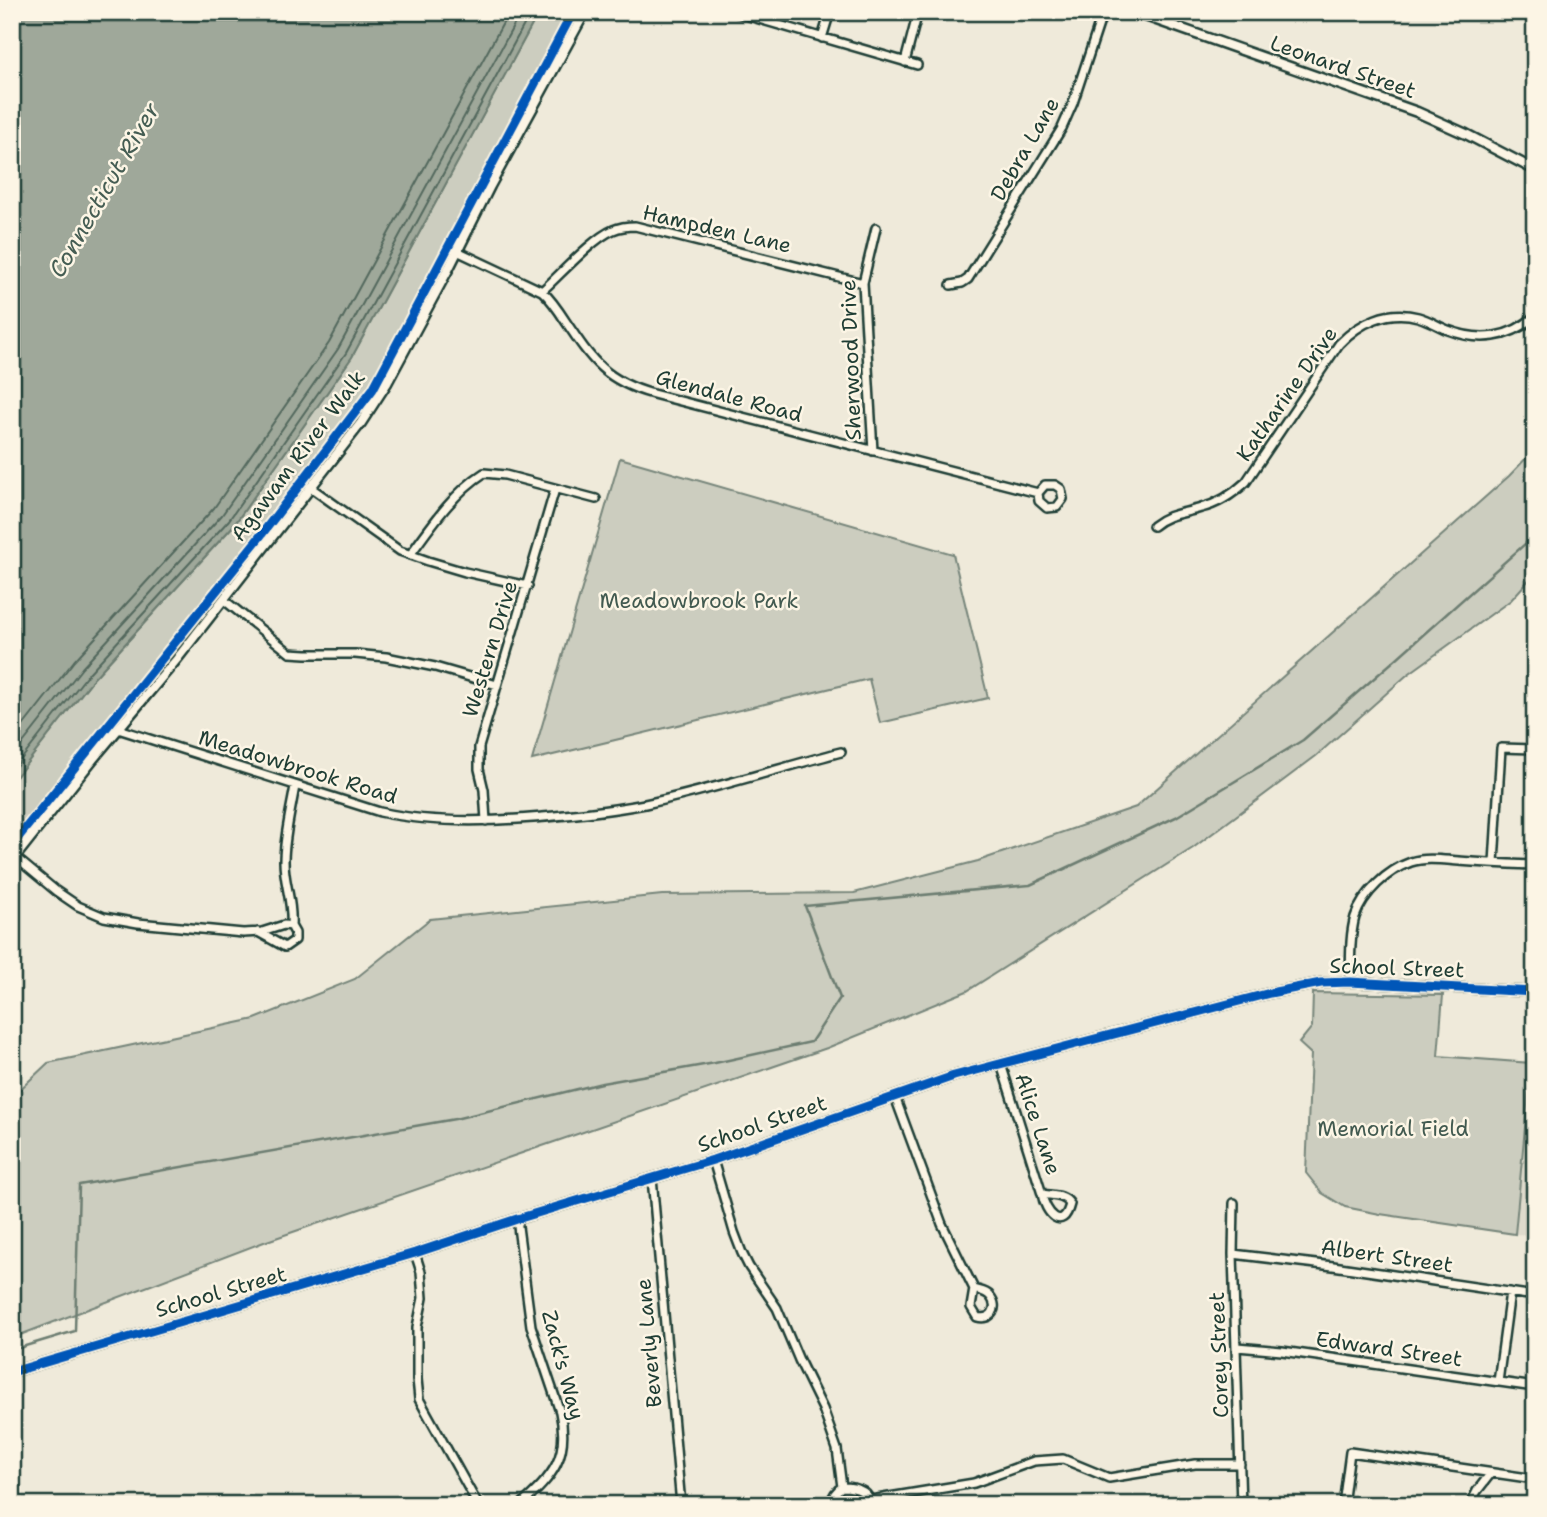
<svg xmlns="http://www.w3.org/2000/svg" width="1547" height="1517" viewBox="0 0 1547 1517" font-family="'Shantell Sans',sans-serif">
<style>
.built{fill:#dedbcc}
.green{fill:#cccdbf;stroke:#76857a;stroke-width:2}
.water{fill:#9fa89a;stroke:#6c7d71;stroke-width:2}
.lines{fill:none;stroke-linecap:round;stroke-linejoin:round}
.shore{stroke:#52685d;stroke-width:2}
.stream{stroke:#6c7d71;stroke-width:2.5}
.minor-casing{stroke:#1f3d34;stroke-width:12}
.tertiary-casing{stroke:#1f3d34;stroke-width:13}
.minor{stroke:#fcf5e5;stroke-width:7}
.tertiary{stroke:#fcf5e5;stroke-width:8}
.cycleway-casing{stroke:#fcf5e5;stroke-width:13}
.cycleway{stroke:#0057b8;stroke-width:9}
.labels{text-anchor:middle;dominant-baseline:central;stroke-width:5;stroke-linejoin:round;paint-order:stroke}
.street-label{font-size:21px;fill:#1f3d34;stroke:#fcf5e5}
.park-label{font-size:21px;fill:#425a50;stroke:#fcf5e5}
.water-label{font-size:23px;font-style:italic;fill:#455d53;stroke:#fcf5e5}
</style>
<rect width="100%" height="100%" fill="#efeada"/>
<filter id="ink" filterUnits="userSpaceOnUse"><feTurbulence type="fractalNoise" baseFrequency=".0143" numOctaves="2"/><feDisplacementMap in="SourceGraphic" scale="14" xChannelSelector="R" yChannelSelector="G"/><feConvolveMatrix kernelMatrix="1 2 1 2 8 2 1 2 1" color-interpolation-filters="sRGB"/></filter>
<g filter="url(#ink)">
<path class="built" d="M1531,1063H1535V1236L1515,1234Z"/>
<path class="green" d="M539,12H575L418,311L374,390L259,542L12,849V782L94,678L234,525L352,357Z
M1535,449V573L1511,600L1407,675L1316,756L1193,848L967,991L827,1048L264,1242L12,1338V1097L48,1063L255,1019L355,979L430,919L662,895L854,893L978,861L1136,807L1509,476Z
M620,458L953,554L988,698L880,723L869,679L532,760Z
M1313,993L1443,995L1438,1056L1531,1063L1515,1234L1380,1214L1345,1207L1322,1193L1306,1173L1311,1054L1299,1043L1312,1027Z"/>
<path class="water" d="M12,12H539L352,357L234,525L94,678L12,782Z"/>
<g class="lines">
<path class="shore" d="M12,740L74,661L214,508L329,343L509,12
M12,757L82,668L222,515L338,349L521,12
M12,771L89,673L229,520L346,353L531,12"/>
<path class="stream" d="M12,1350L75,1331L79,1185L455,1119L602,1083L715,1063L811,1042L840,998L805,906L1030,885L1176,817L1303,740L1396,659L1535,535"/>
<g class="minor-casing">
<path id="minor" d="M735,12L917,65
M822,38L830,12
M905,62L918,12
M457,251L542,291C552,300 559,311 566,322C592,361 606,381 653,394L1038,493L1039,501L1047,508L1057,507L1063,499L1061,489L1055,485H1045L1038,493
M951,285L962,283L968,279L1062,128L1073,103L1103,12
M542,291C560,275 592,239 613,230C620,227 627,226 635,226L863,283
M873,451L863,283L876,228
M310,487L400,551L428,561L465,572L528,586
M1153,526C1169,513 1182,514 1201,508C1218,504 1233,494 1246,482L1339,344C1360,322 1388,309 1418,317C1429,320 1438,326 1448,330C1479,342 1510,339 1535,316
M410,555C431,526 454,492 484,473L505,475L596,499
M224,600L290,653L306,654H355L386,657L435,667L497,685
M118,729L380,812C425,822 473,822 518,819C561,816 603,812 645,804C711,790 776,769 841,752
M486,821L484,790L479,769V747L555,489
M15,857L56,891L78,906L104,917L138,923L243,933L262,932L284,925L291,926C293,901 284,884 284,861C284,837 291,810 295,786
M1494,863L1501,748L1535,749
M258,932L285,947L295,940V933L291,926
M1350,982C1351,961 1349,938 1355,917C1363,893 1388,870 1411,862C1426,857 1444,860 1459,861C1484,863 1510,864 1535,865
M1001,1064L1042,1194C1052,1196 1064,1194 1070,1204C1063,1233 1045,1213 1042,1194
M895,1097L942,1224L974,1289L971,1307L977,1317C991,1321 1000,1308 990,1296C986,1291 980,1291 974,1289
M713,1160L734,1232L742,1253L749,1267L777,1308L799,1360L823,1409L837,1449L842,1487
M652,1178L681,1505
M1234,1203L1233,1254L1241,1505
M517,1219L531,1326L560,1412C570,1457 553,1476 521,1505
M415,1253L421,1272L423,1298L417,1327V1379L419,1399L478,1505
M1233,1254L1333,1266L1535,1296
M1237,1347L1282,1351L1535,1387
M1498,1382L1510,1292
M842,1487C855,1487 869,1490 871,1505
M871,1500L974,1483L1034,1461L1063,1459L1109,1478L1195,1464H1240
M830,1505C832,1497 835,1491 842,1487
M1343,1505L1350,1452L1535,1479
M1470,1505L1477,1491L1491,1473"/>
</g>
<g class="tertiary-casing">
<path id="tertiary" d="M1134,12L1417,112L1466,134L1535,170
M12,861L93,759L177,659L361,423L387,383L449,268L490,186L585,12
M12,1372L415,1253L517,1219L713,1160L954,1076L1270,993L1321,983L1350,982L1535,992"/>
</g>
<use href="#minor" class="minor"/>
<use href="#tertiary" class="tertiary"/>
<g class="cycleway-casing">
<path id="cycleway" d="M12,845L258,539L373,389L573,12
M12,1372L415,1253L517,1219L713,1160L954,1076L1270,993L1321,983L1350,982L1535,992"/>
</g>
<use href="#cycleway" class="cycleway"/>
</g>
</g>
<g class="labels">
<g class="street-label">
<text transform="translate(1343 67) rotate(19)">Leonard Street</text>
<text transform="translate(1025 149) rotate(-60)">Debra Lane</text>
<text transform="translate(717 229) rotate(13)">Hampden Lane</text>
<text transform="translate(851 360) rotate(-92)">Sherwood Drive</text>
<text transform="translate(1287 394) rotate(-55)">Katharine Drive</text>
<text transform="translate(729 396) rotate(15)">Glendale Road</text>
<text transform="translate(298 456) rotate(-53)">Agawam River Walk</text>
<text transform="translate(490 649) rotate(-73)">Western Drive</text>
<text transform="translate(298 767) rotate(17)">Meadowbrook Road</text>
<text transform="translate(1397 968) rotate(2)">School Street</text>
<text transform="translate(762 1124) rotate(-19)">School Street</text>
<text transform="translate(1038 1124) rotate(72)">Alice Lane</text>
<text transform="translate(1387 1256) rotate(8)">Albert Street</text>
<text transform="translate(221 1292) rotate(-16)">School Street</text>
<text transform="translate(649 1343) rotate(-95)">Beverly Lane</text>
<text transform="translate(1389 1349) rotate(8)">Edward Street</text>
<text transform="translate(1219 1355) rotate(-92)">Corey Street</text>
<text transform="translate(563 1365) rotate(75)">Zack's Way</text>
</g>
<g class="park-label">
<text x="699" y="601">Meadowbrook Park</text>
<text x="1393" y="1129">Memorial Field</text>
</g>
<g class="water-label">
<text transform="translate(104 190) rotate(-60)">Connecticut River</text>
</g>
</g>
<rect width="1547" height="1517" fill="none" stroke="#fcf5e5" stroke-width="42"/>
<rect x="21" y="21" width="1505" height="1475" fill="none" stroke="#1f3d34" stroke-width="2.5" filter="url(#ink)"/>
</svg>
